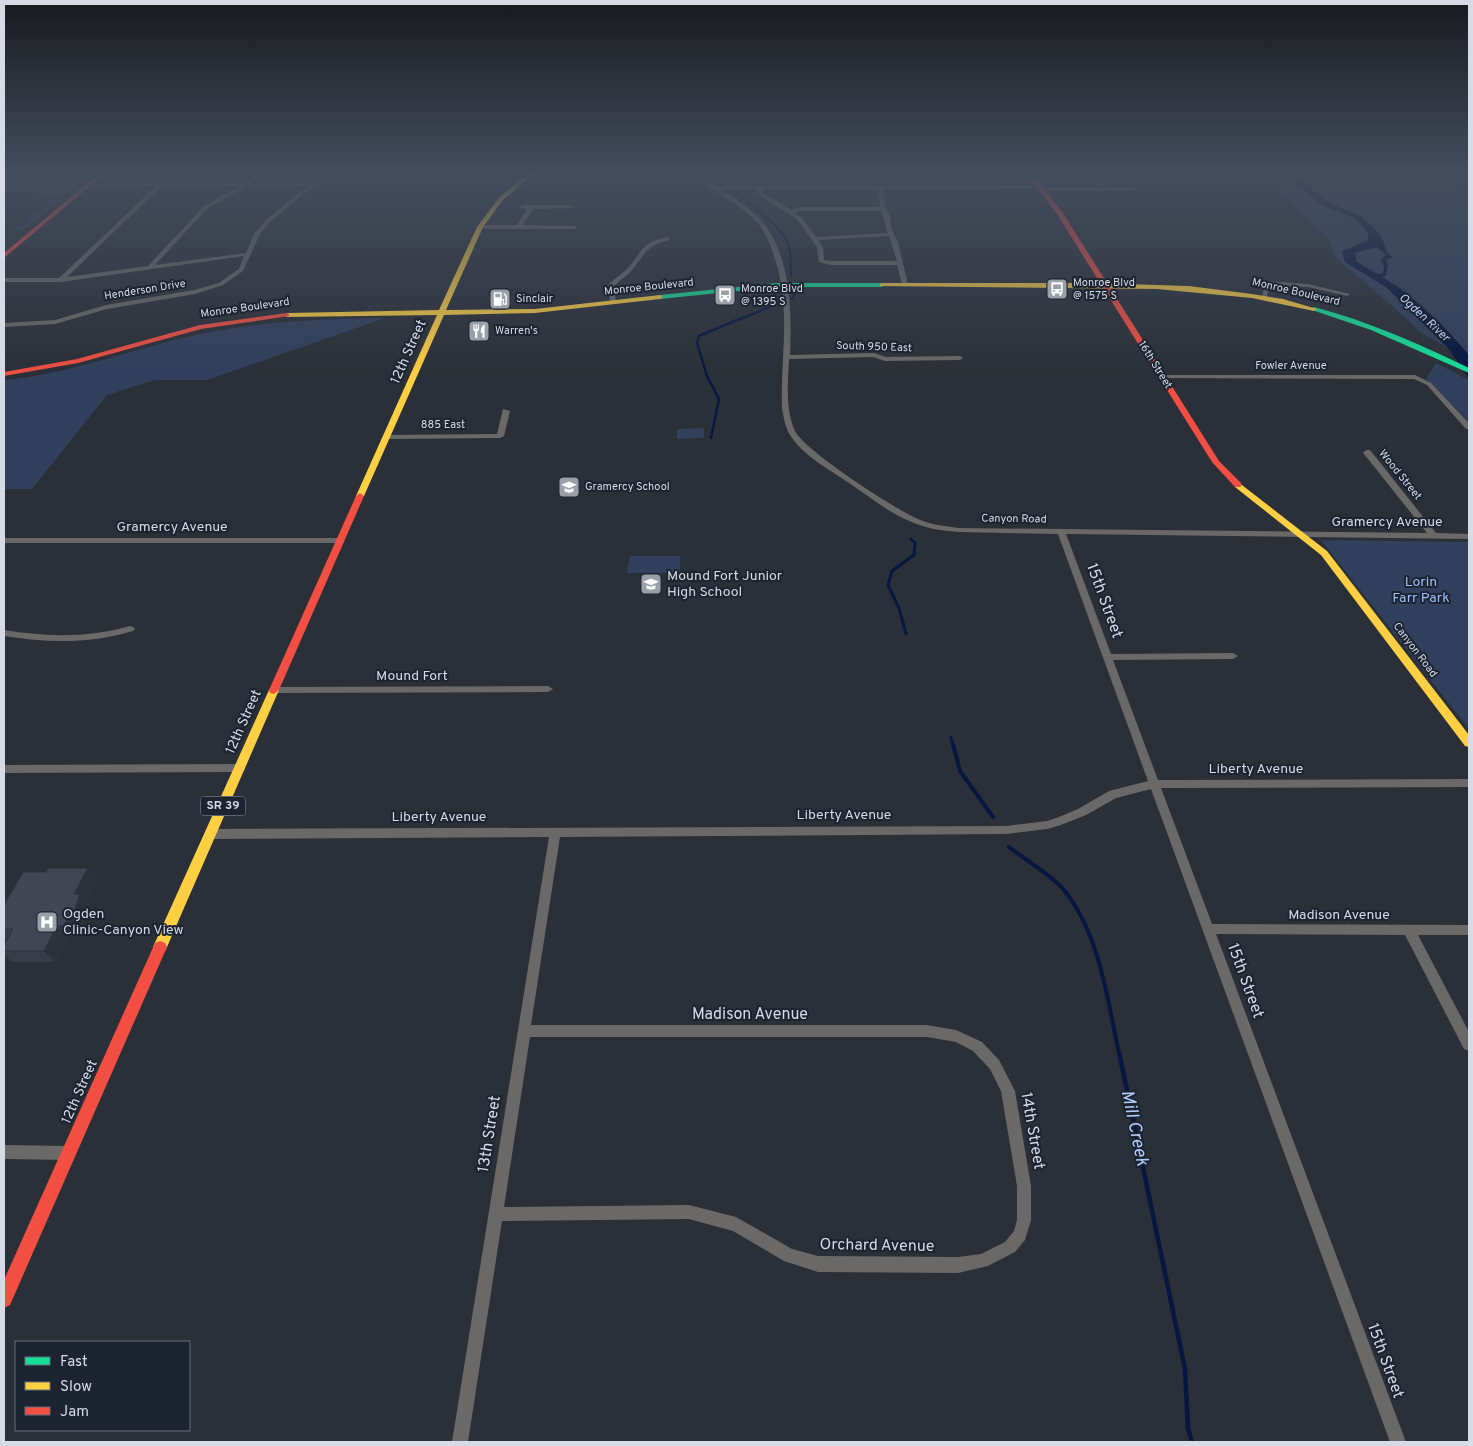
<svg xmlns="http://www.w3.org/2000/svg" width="1473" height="1446" viewBox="0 0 1473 1446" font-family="Overpass,sans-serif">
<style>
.green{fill:#31405d}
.water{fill:#061741;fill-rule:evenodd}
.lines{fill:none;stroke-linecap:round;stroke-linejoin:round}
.stream-far4{stroke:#061741;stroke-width:2}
.stream-far3{stroke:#061741;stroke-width:2.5}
.stream-far2{stroke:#061741;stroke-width:3}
.stream-far1{stroke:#061741;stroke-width:4}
.stream{stroke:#061741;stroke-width:4.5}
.street{fill:#6a6968;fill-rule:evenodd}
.fast{fill:#16e098;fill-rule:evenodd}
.slow{fill:#ffcf43;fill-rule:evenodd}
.jam{fill:#f24e42;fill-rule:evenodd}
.wall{fill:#373c48}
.shaded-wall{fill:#2d313b}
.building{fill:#404654;stroke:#2d313b}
.labels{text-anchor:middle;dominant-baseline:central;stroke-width:4;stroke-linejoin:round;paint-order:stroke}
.far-poi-label{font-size:11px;fill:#d6dbe5;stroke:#1c2432;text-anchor:start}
.far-street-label{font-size:11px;fill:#d6dbe5;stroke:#1c2432}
.far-water-label{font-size:12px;font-style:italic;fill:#b5cefd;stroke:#1c2432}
.shield{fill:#1c2432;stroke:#9ea4af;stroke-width:1}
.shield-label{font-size:12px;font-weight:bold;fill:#d6dbe5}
.street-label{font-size:14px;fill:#d6dbe5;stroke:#1c2432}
.poi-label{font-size:14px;fill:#d6dbe5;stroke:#1c2432;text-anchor:start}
.park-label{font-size:14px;fill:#9ebffd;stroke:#1c2432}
.near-street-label{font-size:16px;fill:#d6dbe5;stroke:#1c2432}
.near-water-label{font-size:18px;font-style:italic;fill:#b5cefd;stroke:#1c2432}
</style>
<rect width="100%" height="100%" fill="#2b2f37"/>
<path class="green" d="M4,172H94C75,188 62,201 36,196L40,194L33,193L42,192H4V189H34L37,187L4,186Z
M1258,172H1281L1322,205L1355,218L1368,233V240L1357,244L1345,262L1386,287L1448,348L1421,333L1399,312L1335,257L1329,239Z
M1290,172H1446L1436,174L1469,200V355L1436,318L1402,289L1357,262L1355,253L1383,245L1362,217L1330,203Z
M63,198L22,231L12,229L30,223L28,218L35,212L50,206L47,201Z
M385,318L207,380H155L107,395L32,489H4V380C72,374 134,348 200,334C261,321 323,319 385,318Z
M1436,363L1469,380V421L1426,379Z
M704,428V438L677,439V429Z
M1321,540L1469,542V729Z
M630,556H680V573H627Z"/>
<path class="water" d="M1281,172H1290L1330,203L1362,217L1381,235L1387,252L1393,257L1386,260L1388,264L1386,276L1382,277C1417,298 1443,325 1469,355V378L1448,348L1386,287L1345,262L1342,251L1368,241V233L1354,218L1322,205ZM1376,247L1386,255L1380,260L1384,266L1383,273L1377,274L1357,262L1355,253Z"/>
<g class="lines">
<path class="stream-far4" d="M735,191C752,209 785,225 790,251C791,259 790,267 791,275
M792,299L795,294
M741,319L779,303"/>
<path class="stream-far3" d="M711,438L719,399L707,376L697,343L699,336L744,317"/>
<path class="stream-far2" d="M906,634L899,608L888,585L892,571L914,555L915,543L911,539
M951,737L953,746"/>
<path class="stream-far1" d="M953,744L960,771L993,817
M1009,847C1024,859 1053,876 1064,890C1100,935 1107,998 1119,1053"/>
<path class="stream" d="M1119,1052L1185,1369L1188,1428L1192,1442"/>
<path class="street" d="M171,172H176L165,184H246L255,172H260L251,184H312L326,172H331L317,184L318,186H314L271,221L260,234L243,271L223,285L195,294L107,309L55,324L4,327V323L55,320L106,305L194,290L219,283L239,269L244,256L61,282H4V278H59L156,186H90L88,184H159ZM162,186H240L204,206L148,266L67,277ZM248,186H308L267,219L254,234L246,253L155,265L208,208Z
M687,172H692L715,186H1039L1041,187L1039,188L883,189L886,209L890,216L891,228L898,242L908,285L905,287L902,285L897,265H831L819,262L817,247L797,219L759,195L757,189H720C734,198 749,207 760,219C791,253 792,313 790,355L874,353L886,357L960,356L963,358L960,360L885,361L873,357L789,359C788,382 785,409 795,431C804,450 896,510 918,519C931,525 945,526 959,528L1427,533L1364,454L1363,452L1367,450H1370L1436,533L1469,534V539L1066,534L1111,654L1233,653L1238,656L1233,659L1113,660L1158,780L1469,779V787L1161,788L1212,924L1469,925V935H1418L1469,1032V1051L1464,1049L1405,935L1216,934L1406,1442H1390L1151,789L1116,798L1086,815L1061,825L1047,829L1006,834L560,837L531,1025H927L956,1030L982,1042L999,1060L1015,1091L1031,1186V1220L1025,1240L1015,1252L988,1266L958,1273L818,1272L784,1261L733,1231L689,1219L502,1221L468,1442H452L549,837L211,839L207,837L205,834L207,831L211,829L1006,826L1047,821L1059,817L1078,809L1109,791L1148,781L1058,534L959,532C944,531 929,529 914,523C890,514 870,497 849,483C829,469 803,456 790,435C785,427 784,418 782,409C780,352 793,307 772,250C768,240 763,228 755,220C735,200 708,190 687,172ZM762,189H878L880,207H799L791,210L763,193ZM800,211H881C885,218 884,225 888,233L816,237L801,217L794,213ZM889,236L897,261H831L824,260L823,247L818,240ZM530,1037H927L956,1042L973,1051L990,1069L1001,1091L1017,1186V1220L1014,1231L1005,1242L981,1254L958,1257L818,1256L792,1249L736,1217L689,1205L504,1207Z
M1089,172H1094L1105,185V187H1101Z
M1454,172H1469V174Z
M1042,188L1133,187L1136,189L1133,191H1040Z
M571,205L573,208L533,209L523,225L576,226L577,227L574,229H480L477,227L480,225H517L527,209L520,208L522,205Z
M667,237L669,238V240C646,246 646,253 632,270C627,276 620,280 614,286L616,303L611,304L607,287L609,284C615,278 622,274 628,268C644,250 640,243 667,237Z
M1268,281L1308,284L1350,294L1347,296L1308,287L1270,285L1267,296L1262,297L1265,283Z
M1162,375H1415L1431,383L1469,423V429H1466L1427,385L1414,379L1160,378V376Z
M503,409L510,411L504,436L500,438L387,439L383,437L387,435L497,434Z
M341,538L344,539V543H4V538Z
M130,626L133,627L135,629L133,631C90,644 48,643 4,636V630C47,637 88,638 130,626Z
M548,686L553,689L548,692L275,693L270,690L275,687Z
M240,764L244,765L245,768L244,771L240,772L4,773V765Z
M4,1145L69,1146L74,1148L76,1153L74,1158L69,1160L4,1159Z"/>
<path class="fast" d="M776,283H882L885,285L882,287H776L660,299L657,297L660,295Z
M1314,307C1368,321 1419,344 1469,368V373L1371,330L1312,310V308Z"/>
<path class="slow" d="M530,172H536L503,200L483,227L446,310L535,309L660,295L663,297L660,299L535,313L444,315L364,496L360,499L357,498L356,496L437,315L287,317L284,315L287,313L439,310L477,227L499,198Z
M882,283H1093L1189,286L1252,294L1283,299L1317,309L1314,311L1252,298L1157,289L880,286V284Z
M1238,482L1327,551L1469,735V747L1465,746L1321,555L1235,487V483Z
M274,686L279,690L167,947L165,951L160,953L155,951L153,947L269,690Z"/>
<path class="jam" d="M101,172H107L4,258V253Z
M1025,172H1031L1063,213L1219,461L1241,483V487H1235L1212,462L1057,214Z
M287,313L289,314V316L201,329L78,363L4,376V372L77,359L200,325Z
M360,493L364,496L279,690L274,694L270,693L269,690L356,496Z
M160,941L165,943L167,947L10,1305L4,1308V1280L155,943Z"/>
</g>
<path class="wall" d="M98,879L86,901L90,905L85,919L74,936H68L55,962H12L4,954V951L7,939H4V905Z"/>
<path class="shaded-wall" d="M88,868L98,879L86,901L90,905L85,919L74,936L63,926L74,894Z
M57,926L68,936L55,962L44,951Z"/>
<path class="building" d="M48,868H88L74,894H80L75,909L63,926H57L44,951H4V945L13,929H4V905L23,872H46Z"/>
<linearGradient id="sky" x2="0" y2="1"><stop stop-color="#181a1e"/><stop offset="0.46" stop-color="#444d5e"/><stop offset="1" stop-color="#444d5e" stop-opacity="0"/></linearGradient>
<rect width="1473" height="375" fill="url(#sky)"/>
<defs>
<g id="bus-square" transform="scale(1.125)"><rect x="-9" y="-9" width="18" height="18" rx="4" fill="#9a9fa8" stroke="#1c2432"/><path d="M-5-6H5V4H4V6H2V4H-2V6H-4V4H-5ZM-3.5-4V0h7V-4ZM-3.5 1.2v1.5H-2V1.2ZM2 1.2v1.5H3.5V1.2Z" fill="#fff"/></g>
<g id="fuel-square" transform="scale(1.125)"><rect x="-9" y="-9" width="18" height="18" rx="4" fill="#9a9fa8" stroke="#1c2432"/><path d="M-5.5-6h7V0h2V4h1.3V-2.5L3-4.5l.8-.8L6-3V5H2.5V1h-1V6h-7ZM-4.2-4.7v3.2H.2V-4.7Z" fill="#fff"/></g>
<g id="restaurant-square" transform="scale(1.125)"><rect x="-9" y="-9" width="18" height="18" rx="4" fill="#9a9fa8" stroke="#1c2432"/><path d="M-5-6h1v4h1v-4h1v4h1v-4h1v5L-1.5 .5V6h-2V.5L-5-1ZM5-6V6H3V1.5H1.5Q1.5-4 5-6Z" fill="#fff"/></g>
<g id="school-square" transform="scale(1.125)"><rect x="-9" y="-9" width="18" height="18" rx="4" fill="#9a9fa8" stroke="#1c2432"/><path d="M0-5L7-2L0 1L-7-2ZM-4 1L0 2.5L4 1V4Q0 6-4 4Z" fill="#fff"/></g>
<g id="hospital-square" transform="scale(1.125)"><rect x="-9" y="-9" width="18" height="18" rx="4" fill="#9a9fa8" stroke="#1c2432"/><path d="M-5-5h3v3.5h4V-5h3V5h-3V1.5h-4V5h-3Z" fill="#fff"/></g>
</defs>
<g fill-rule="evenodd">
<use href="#bus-square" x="1057" y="289"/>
<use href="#bus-square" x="725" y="295"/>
<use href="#fuel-square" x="500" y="299"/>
<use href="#restaurant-square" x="479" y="331"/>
<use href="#school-square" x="569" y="487"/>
<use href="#school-square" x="651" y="584"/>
<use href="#hospital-square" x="47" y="922"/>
</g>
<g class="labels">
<g class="far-poi-label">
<text x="1073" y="283">Monroe Blvd<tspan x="1073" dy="13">@ 1575 S</tspan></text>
<text x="741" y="289">Monroe Blvd<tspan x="741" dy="13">@ 1395 S</tspan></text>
<text x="516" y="299">Sinclair</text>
<text x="495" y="331">Warren's</text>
<text x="585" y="487">Gramercy School</text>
</g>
<g class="far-street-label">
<text transform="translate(649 287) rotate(-6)">Monroe Boulevard</text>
<text transform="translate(145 290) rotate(-9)">Henderson Drive</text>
<text transform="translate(1296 292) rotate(13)">Monroe Boulevard</text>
<text transform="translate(245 308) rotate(-8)">Monroe Boulevard</text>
<text transform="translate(874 347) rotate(2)">South 950 East</text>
<text transform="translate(1155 365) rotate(58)">16th Street</text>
<text x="1291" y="366">Fowler Avenue</text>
<text x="443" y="425">885 East</text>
<text transform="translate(1400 475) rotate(51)">Wood Street</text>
<text transform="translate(1014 519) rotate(1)">Canyon Road</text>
<text transform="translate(1415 650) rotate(53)">Canyon Road</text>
</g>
<g class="far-water-label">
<text transform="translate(1424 318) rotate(43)">Ogden River</text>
</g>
<rect class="shield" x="200.5" y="796.5" width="45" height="19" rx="4"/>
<g class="shield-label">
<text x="223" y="806">SR 39</text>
</g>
<g class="street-label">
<text transform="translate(409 352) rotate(-66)">12th Street</text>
<text x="1387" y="522">Gramercy Avenue</text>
<text x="172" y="527">Gramercy Avenue</text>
<text x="412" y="676">Mound Fort</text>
<text transform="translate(244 722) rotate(-66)">12th Street</text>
<text x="1256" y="769">Liberty Avenue</text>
<text x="844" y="815">Liberty Avenue</text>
<text x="439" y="817">Liberty Avenue</text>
<text x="1339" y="915">Madison Avenue</text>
<text transform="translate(80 1092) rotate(-66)">12th Street</text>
</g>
<g class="poi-label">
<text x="667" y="576">Mound Fort Junior<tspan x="667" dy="16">High School</tspan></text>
<text x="63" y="914">Ogden<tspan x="63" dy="16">Clinic-Canyon View</tspan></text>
</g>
<g class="park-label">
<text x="1421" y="582">Lorin<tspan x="1421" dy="16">Farr Park</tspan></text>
</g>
<g class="near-street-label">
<text transform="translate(1104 601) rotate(70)">15th Street</text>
<text transform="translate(1245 981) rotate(70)">15th Street</text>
<text x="750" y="1015">Madison Avenue</text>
<text transform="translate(1032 1131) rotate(80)">14th Street</text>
<text transform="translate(490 1134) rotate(-81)">13th Street</text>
<text transform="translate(877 1246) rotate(1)">Orchard Avenue</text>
<text transform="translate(1385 1361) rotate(70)">15th Street</text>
</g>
<g class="near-water-label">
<text transform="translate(1134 1128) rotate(78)">Mill Creek</text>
</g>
</g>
<rect width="1473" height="1446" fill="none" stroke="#d6dbe5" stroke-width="10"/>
<rect x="15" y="1341" width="175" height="90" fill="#1c2432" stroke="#666d7a"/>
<rect x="25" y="1357" width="25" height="8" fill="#16e098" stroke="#666d7a"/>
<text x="60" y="1366" font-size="15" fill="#d6dbe5">Fast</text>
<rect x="25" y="1382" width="25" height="8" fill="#ffcf43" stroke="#666d7a"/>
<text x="60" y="1391" font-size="15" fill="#d6dbe5">Slow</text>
<rect x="25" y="1407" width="25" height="8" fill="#f24e42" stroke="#666d7a"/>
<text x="60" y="1416" font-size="15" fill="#d6dbe5">Jam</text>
</svg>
